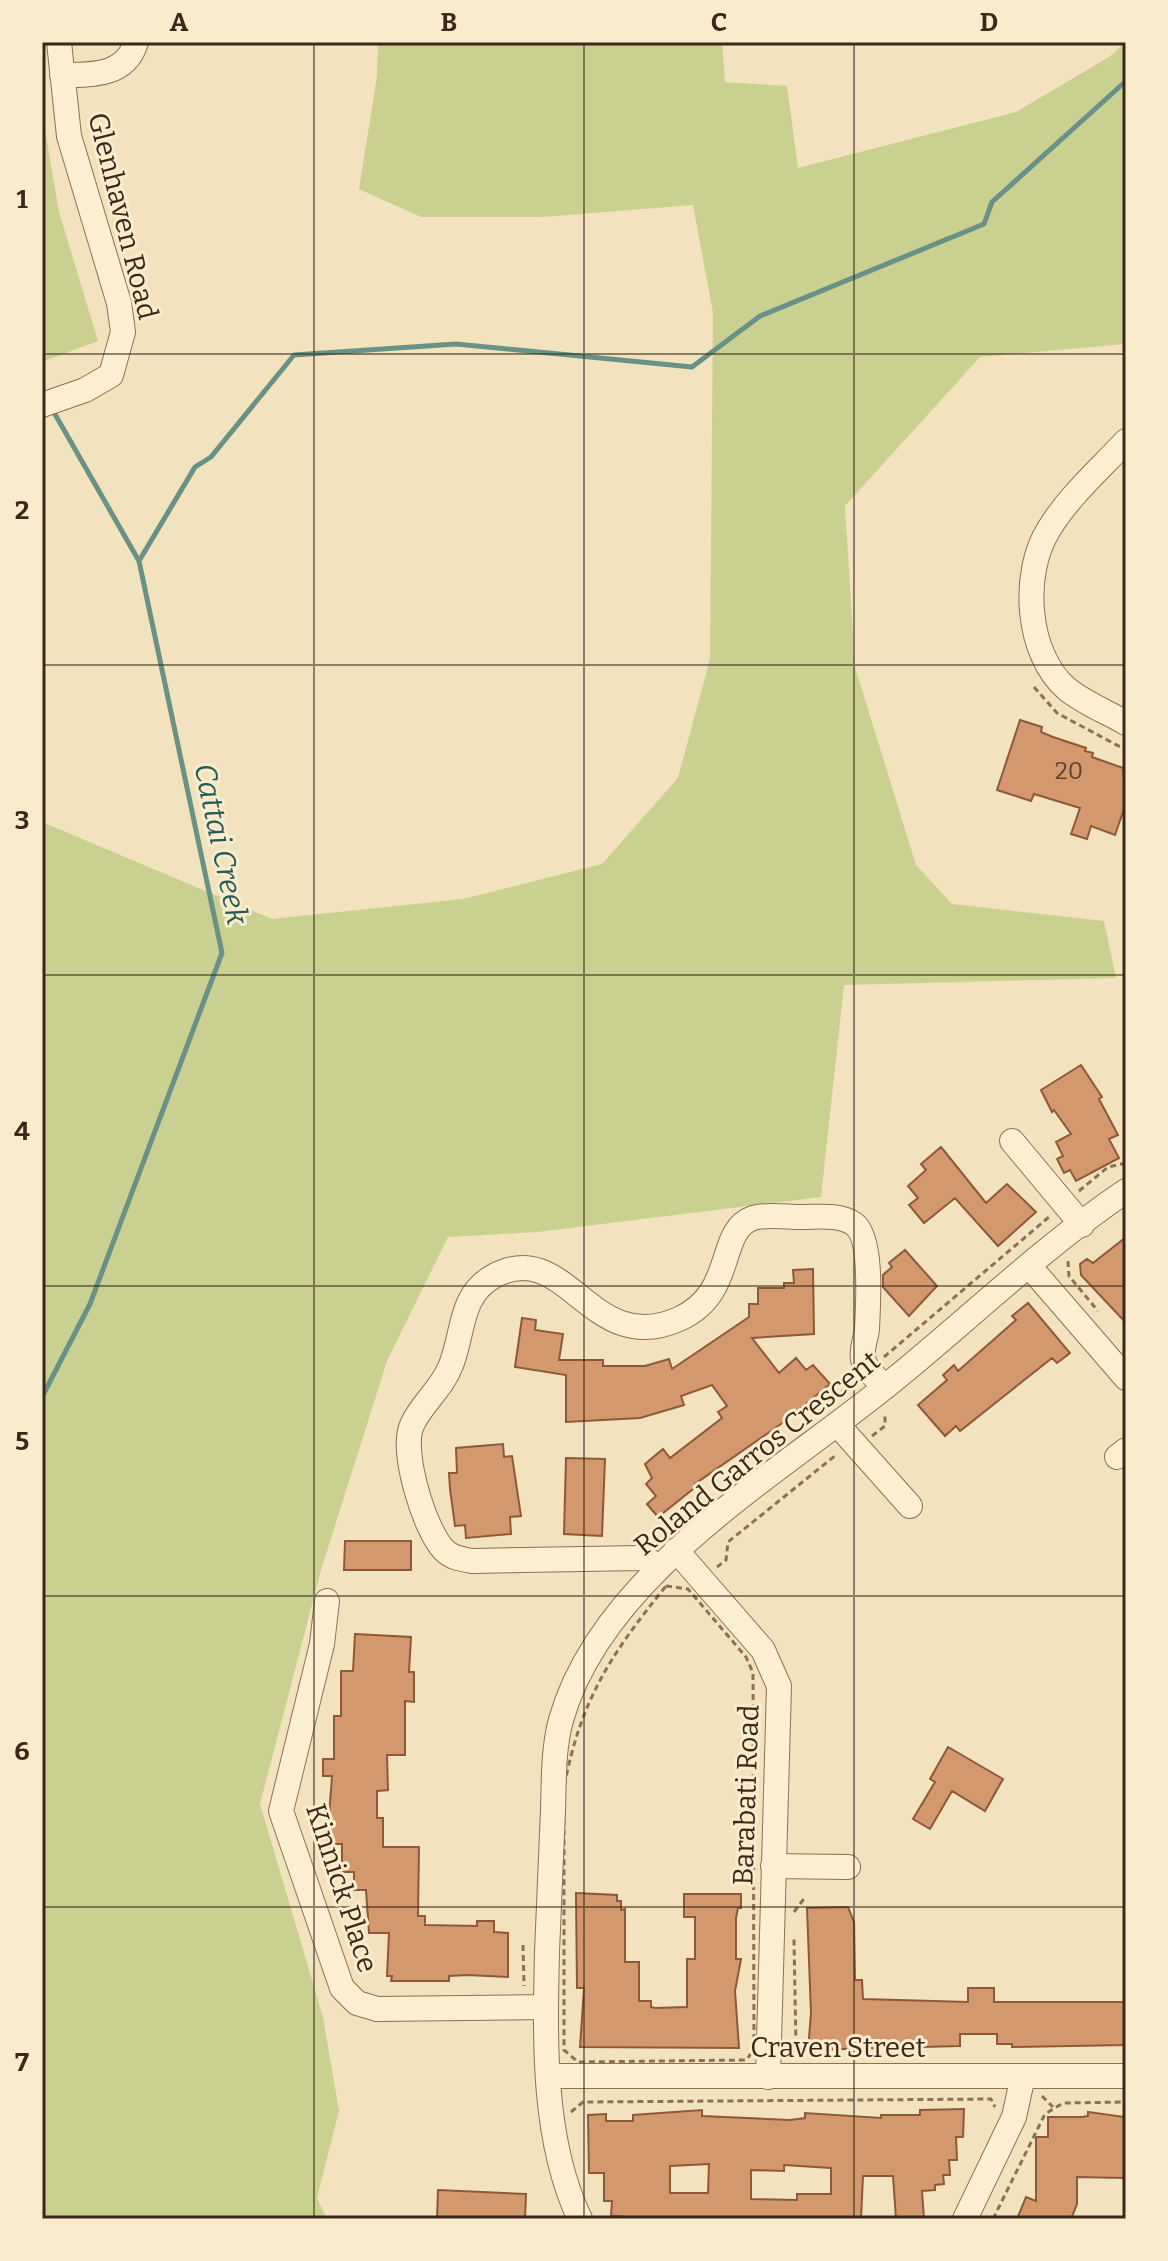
<svg xmlns="http://www.w3.org/2000/svg" width="1168" height="2261" viewBox="0 0 1168 2261" font-family="Bitter,serif">
<style>
.green{fill:#cad190}
.lines{fill:none;stroke-linecap:round;stroke-linejoin:round}
.stream{stroke:#689287;stroke-width:5}
.building{fill:#d4986f;stroke:#8d5938;stroke-width:2;fill-rule:evenodd}
.minor-casing{stroke:#8c7154;stroke-width:26}
.path{stroke:#8c7154;stroke-width:3;stroke-dasharray:6 4;stroke-linecap:butt}
.minor{stroke:#fcefd1;stroke-width:24}
.grid{fill:none;stroke:#3a291b;stroke-width:2;stroke-opacity:0.55}
.labels{text-anchor:middle;dominant-baseline:central;stroke-width:6;stroke-linejoin:round;paint-order:stroke}
.number-label{font-size:24px;fill:#604530}
.street-label{font-size:28px;fill:#3a291b;stroke:#f9eccd}
.water-label{font-size:30px;font-style:italic;fill:#285b57;stroke:#f9eccd}
.neatline{fill:none;stroke:#3a291b;stroke-width:3}
.grid-label{font-size:26px;text-anchor:middle;font-weight:bold;fill:#3a291b}
</style>
<rect width="100%" height="100%" fill="#f2e2bd"/>
<path class="green" d="M378,42H722L725,82L787,86L798,168L1016,112L1109,57L1126,42V344L980,357L845,506L855,667L916,865L952,904L1104,921L1116,978L844,985L821,1197L538,1232L448,1237L387,1361L321,1570L260,1804L323,2017L339,2111L317,2198L327,2219H42V822L272,919L463,899L602,864L678,778L710,659L713,313L693,205L543,217H421L359,189L377,76Z
M42,112L59,212L98,341L42,362Z"/>
<g class="lines">
<path class="stream" d="M139,561L195,467L211,457L294,355L456,344L692,367L760,316L984,224L992,202L1126,81
M42,1397L90,1304L222,953L139,561L52,409"/>
</g>
<path class="building" d="M1020,720L1042,727L1041,732L1053,737L1086,748L1085,751L1093,753L1092,757L1123,768L1126,803L1115,835L1091,826L1087,839L1071,834L1080,808L1034,794L1031,801L997,790Z
M1081,1065L1102,1097L1099,1099L1118,1135L1109,1139L1119,1158L1076,1181L1070,1170L1064,1173L1057,1159L1063,1156L1056,1142L1071,1134L1054,1110L1052,1112L1041,1090Z
M941,1147L986,1203L1007,1184L1036,1212L998,1246L955,1198L924,1223L909,1205L918,1198L908,1186L926,1170L921,1164Z
M1126,1237V1323L1081,1275L1080,1264L1087,1259L1093,1263Z
M905,1250L937,1286L909,1316L883,1287V1275L892,1267L889,1263Z
M813,1269L814,1334L752,1338L779,1373L796,1358L806,1370L813,1365L830,1384L788,1419L695,1484L697,1486L658,1517L647,1504L656,1496L646,1484L652,1478L645,1464L663,1449L670,1458L722,1418L718,1412L727,1406L712,1385L681,1396L684,1405L640,1418L566,1422V1375L515,1367L522,1318L536,1320L535,1330L563,1334L559,1360H603V1366H645L669,1359L672,1369L749,1317V1304H758V1288H784V1283H794L793,1270Z
M1028,1303L1070,1353L1057,1363L1052,1358L960,1431L956,1426L945,1436L918,1405L947,1380L943,1375L954,1365L958,1371L1016,1320L1012,1316Z
M503,1444L504,1457L512,1456L521,1516L510,1517L511,1534L466,1538L465,1525L455,1526L450,1489L449,1473H457L456,1448Z
M566,1458L605,1459L602,1536L564,1534Z
M345,1541H411V1570H344Z
M355,1634L411,1637L409,1672H414V1702L405,1701V1755H387L388,1790L377,1791V1818H383V1847H419L418,1916H425V1925L477,1926V1921H494V1932L508,1933V1977L467,1975L449,1976V1981H391L392,1976H387L389,1933H369L366,1890H354V1872H342V1844H327L332,1776H323V1759H334V1716H341V1671H353Z
M948,1747L1003,1779L985,1811L952,1791L930,1829L913,1819L935,1782L930,1779Z
M576,1893L617,1895V1901H621V1910L625,1909V1962H639V2001H651V2007L655,2008L687,2007V1959H695V1917H684V1894H741V1908H738L736,1918V1959H741L735,1991L739,2048L580,2047L584,1988H577Z
M848,1907L854,1922L855,1980H862L863,1999L968,2002V1988H994V2002H1125V2045L1012,2047V2044H997V2034H960V2046L808,2050L811,2013L807,1908Z
M964,2109L963,2137H956L957,2160H949L950,2175H943L944,2184L935,2185V2190L922,2191L924,2219H896L893,2176H863L861,2219H622V2216H611L612,2201H604V2173H589L588,2115L606,2114V2121H633V2115L702,2110V2116L790,2120L805,2118V2113L881,2118V2115H920V2110ZM709,2164L708,2193H670V2166ZM784,2165L831,2168V2194H797V2200L751,2199V2170L784,2171Z
M1088,2112L1125,2117L1124,2178L1077,2177V2204L1071,2219H1017L1026,2197L1036,2201V2137H1048V2117H1082L1088,2116Z
M438,2190L526,2194L525,2219H437Z"/>
<g class="lines">
<g class="minor-casing">
<path id="minor" d="M62,75C92,75 126,76 136,42
M42,405L85,390L111,375L123,332L119,303L69,136L59,42
M1126,441C1100,469 1069,496 1049,529C1021,573 1026,654 1067,689C1084,703 1107,712 1126,723
M1012,1141L1082,1225
M1030,1267L1126,1378
M837,1424L910,1506
M1117,1457L1126,1450
M676,1550L763,1650L779,1686L768,2077
M659,1566L643,1558L472,1561C461,1559 452,1558 444,1550C425,1531 400,1451 412,1425C421,1404 442,1389 451,1365C464,1333 459,1295 494,1276C567,1236 590,1359 679,1319C737,1293 716,1231 753,1218C767,1214 787,1217 801,1217C818,1217 840,1214 854,1224C873,1238 868,1306 867,1329C866,1339 861,1349 863,1359C866,1370 877,1379 885,1387
M327,1601L322,1644L281,1811L342,1988L357,2003L377,2009L546,2007
M773,1866L848,1867
M551,2076H1126
M580,2219C542,2140 545,2038 547,1952C549,1904 551,1857 553,1810C554,1780 553,1749 561,1720C601,1576 775,1476 885,1387C965,1323 1041,1248 1126,1191
M965,2219L1014,2117L1023,2076"/>
</g>
<path class="path" d="M1124,414L1126,412
M1125,472V481
M1034,687L1057,713L1126,750
M1079,1191L1108,1167L1126,1163
M1068,1261L1069,1276L1098,1311
M884,1357L1049,1217
M834,1398L853,1382
M872,1436L885,1426V1414
M717,1567L726,1560L728,1542L836,1455
M666,1586L688,1589L746,1657L753,1673L754,2050L746,2060L578,2062L564,2050V1787C581,1699 611,1654 666,1586Z
M794,1912L806,1896
M523,1945L524,1986
M790,2053L796,2047L794,1939
M1042,2096L1053,2107
M571,2112L583,2102L991,2099L995,2107
M993,2219L1045,2114L1063,2103L1126,2102"/>
<use href="#minor" class="minor"/>
</g>
<path class="grid" d="M314,42V2219M584,42V2219M854,42V2219M42,354H1126M42,665H1126M42,975H1126M42,1286H1126M42,1596H1126M42,1907H1126"/>
<g class="labels">
<g class="number-label">
<text x="1069" y="771">20</text>
</g>
<g class="street-label">
<text transform="translate(123 216) rotate(76)">Glenhaven Road</text>
<text transform="translate(757 1453) rotate(-39)">Roland Garros Crescent</text>
<text transform="translate(746 1795) rotate(-88)">Barabati Road</text>
<text transform="translate(342 1888) rotate(72)">Kinnick Place</text>
<text x="838" y="2047">Craven Street</text>
</g>
<g class="water-label">
<text transform="translate(221 844) rotate(78)">Cattai Creek</text>
</g>
</g>
<rect width="1168" height="2261" fill="none" stroke="#f9eccd" stroke-width="88"/>
<rect x="44" y="44" width="1080" height="2173" class="neatline"/>
<g class="grid-label">
<text x="179" y="31">A</text>
<text x="449" y="31">B</text>
<text x="719" y="31">C</text>
<text x="989" y="31">D</text>
<text x="22" y="208">1</text>
<text x="22" y="519">2</text>
<text x="22" y="829">3</text>
<text x="22" y="1140">4</text>
<text x="22" y="1450">5</text>
<text x="22" y="1760">6</text>
<text x="22" y="2071">7</text>
</g>
</svg>
